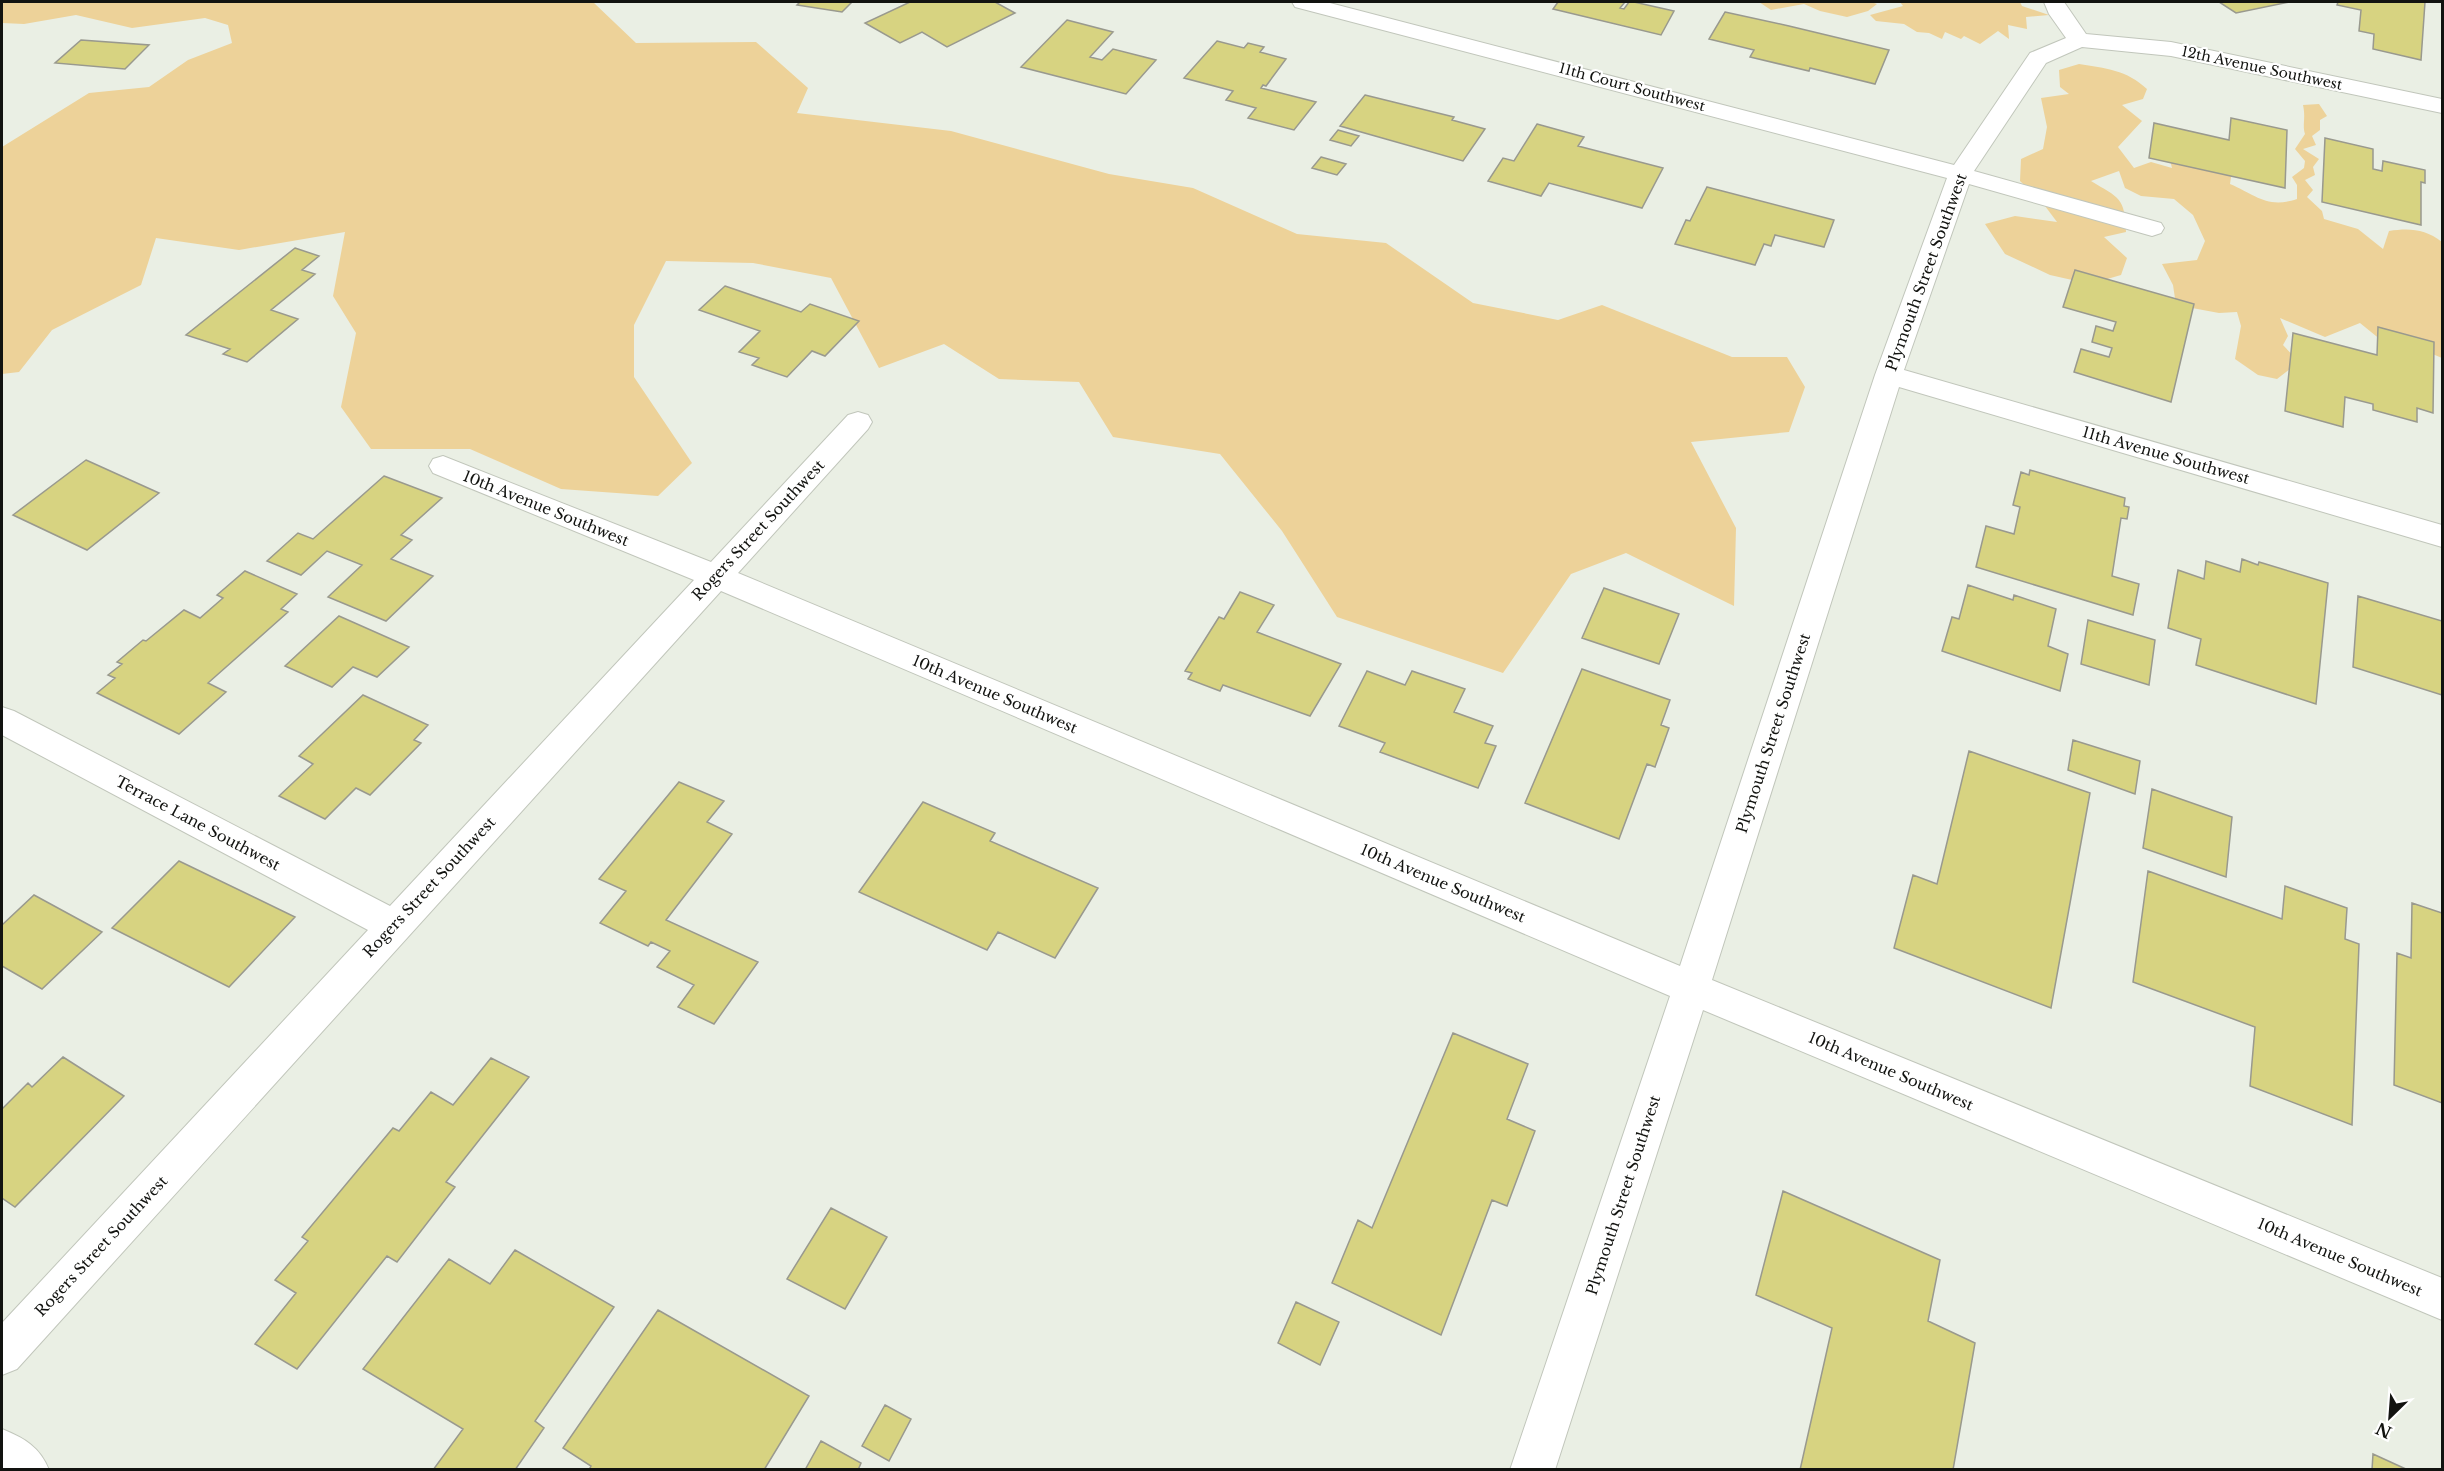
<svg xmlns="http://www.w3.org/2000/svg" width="2444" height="1471" viewBox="0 0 2444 1471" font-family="'Libre Baskerville',serif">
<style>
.green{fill:#edd299}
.building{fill:#d7d381;stroke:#99998e;stroke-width:1.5}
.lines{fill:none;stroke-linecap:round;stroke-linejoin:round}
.minor-casing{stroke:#c1c6bb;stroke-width:2}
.minor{fill:#fff;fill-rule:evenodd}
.labels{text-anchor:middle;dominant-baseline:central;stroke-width:4.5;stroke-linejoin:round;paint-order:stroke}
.far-street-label{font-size:14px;fill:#121310;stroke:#fff}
.street-label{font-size:15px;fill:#121310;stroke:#fff}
</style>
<rect width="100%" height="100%" fill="#eaefe4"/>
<path class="green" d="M2,2H593L636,43L756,42L808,88L797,113L951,131L1109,174L1193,188L1297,234L1386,243L1473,303L1558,320L1602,305L1732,357H1787L1805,387L1789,432L1691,442L1736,528L1734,606L1626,553L1571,574L1503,673L1337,617L1282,531L1220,454L1113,437L1079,382L999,379L944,344L879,368L831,278L753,263L666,261L634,325V377L692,463L658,496L561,489L470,449H371L341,407L356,333L333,296L345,232L239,250L156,238L141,285L52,330L19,372L2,374V147L89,93L149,87L188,60L232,43L228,25L205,18L132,28L76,15L24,24L2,23Z
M1759,2H1871L1877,4L1868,11L1847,17L1820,11L1804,4L1771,10Z
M1900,2H2020L2022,6L2049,15L2026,17L2027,29L2008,25L2009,39L1998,31L1980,44L1964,36L1961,39L1945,32L1942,39L1929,33L1917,32L1904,24L1876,21L1870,15L1903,6Z
M2079,64C2105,68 2127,70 2147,89L2143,99L2122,105L2142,121L2118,147L2134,168L2151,162L2172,168L2170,160L2232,170L2230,184C2256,195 2267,209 2297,199V185L2292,177L2304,168L2305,161L2295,149L2305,134C2302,125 2306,118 2303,105L2319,104L2327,116L2320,120V130L2312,136L2316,145L2303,149L2319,159L2313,167L2315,175L2305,180L2313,190L2307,197L2322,211L2324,219L2358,229L2383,249L2389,231C2410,228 2425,229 2442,242V358L2411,345L2392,349L2360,323L2325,337L2280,318L2288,336L2283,345L2299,362L2277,379L2258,375L2235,359L2241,326L2237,312L2219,313L2176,305L2173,285L2162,264L2197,260L2205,241L2193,215L2174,199L2141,196L2125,188L2119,171L2091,181C2119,198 2125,197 2126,232L2104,237L2127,258L2121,275L2090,284L2050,275L2005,254L1985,224L2015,216L2057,222L2042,202L2020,181L2021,159L2043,149L2047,127L2041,98L2069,94L2060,87L2059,70Z"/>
<path class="building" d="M800,2H852L842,12L797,5Z
M910,2H995L1015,13L947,47L922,32L900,43L865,23Z
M1558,2H1625L1620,8L1624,9L1629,2H1634L1674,11L1661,35L1553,9Z
M2219,2H2289L2236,13Z
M2338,2H2425L2421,60L2373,49L2374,34L2359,31L2361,10L2337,5Z
M1725,12L1789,26L1889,50L1875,84L1810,68L1809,71L1750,57L1754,50L1709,39Z
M1067,20L1113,32L1090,57L1102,60L1113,49L1156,60L1126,94L1021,67Z
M81,40L149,45L125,69L55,63Z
M1217,41L1244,48L1248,43L1264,47L1260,52L1286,59L1266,86L1263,85L1261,88L1316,102L1294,130L1248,118L1256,108L1226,100L1233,91L1184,78Z
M1365,95L1454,117L1452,120L1485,129L1463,161L1340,126Z
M2231,118L2287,130L2285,188L2149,158L2154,123L2229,140Z
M1537,124L1584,137L1578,146L1663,168L1642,208L1549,183L1541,196L1488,181L1503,158L1514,161Z
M1338,130L1359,136L1351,146L1330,140Z
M2325,138L2373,149V169L2382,171L2383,161L2425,170V183L2421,182V225L2322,202Z
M1321,157L1346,164L1337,175L1312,168Z
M1707,187L1834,220L1824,247L1775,235L1771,246L1764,244L1755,265L1675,244L1686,220L1690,221Z
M295,248L319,256L302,270L315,274L271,310L298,319L247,362L223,354L230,349L186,335Z
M2075,270L2194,304L2171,402L2074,372L2081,349L2109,357L2112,348L2092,342L2096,326L2113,331L2116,322L2063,307Z
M725,286L801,312L810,304L859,321L825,356L812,351L787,377L752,365L759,358L739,352L760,331L699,310Z
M2378,327L2434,342L2433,413L2417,408V422L2373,410V404L2345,397L2343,427L2285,411L2293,333L2377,355Z
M86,460L159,493L87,550L13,515Z
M2030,470L2125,498L2124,506L2129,507L2127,519L2121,518L2112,576L2139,584L2133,615L1976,567L1986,526L2014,534L2020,507L2013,505L2021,472L2029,475Z
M384,476L442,498L401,535L412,540L391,559L433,576L386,621L328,597L362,565L327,551L301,575L267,561L298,533L313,539Z
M2242,559L2258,565L2259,562L2328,583L2316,704L2196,665L2201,639L2168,628L2178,570L2204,579L2206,561L2240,572Z
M245,571L297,594L281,609L288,612L208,683L226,692L179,734L97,693L115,678L108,675L122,664L117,662L143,640L146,641L184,610L200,618L223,598L217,595Z
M1968,585L2013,600L2014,595L2056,609L2048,646L2068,654L2060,691L1942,651L1952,617L1959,619Z
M1604,588L1679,614L1659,664L1582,638Z
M1240,592L1274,605L1257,632L1341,664L1310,716L1223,685L1220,691L1188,679L1192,673L1185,671L1219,617L1224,619Z
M2358,596L2442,621V695L2353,667Z
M339,616L409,647L377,677L353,667L332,687L285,666Z
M2088,620L2155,640L2149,685L2081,664Z
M1582,669L1670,700L1661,725L1669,728L1655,767L1647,764L1619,839L1525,803Z
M1367,671L1405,685L1412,671L1465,689L1454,712L1493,726L1485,743L1496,746L1478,788L1380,752L1385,743L1339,726Z
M363,695L428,725L414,740L421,743L370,795L356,788L325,819L279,796L313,764L299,756Z
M2073,740L2140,761L2135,794L2068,770Z
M1969,751L2090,793L2051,1008L1894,948L1913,875L1937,884Z
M679,782L724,801L707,822L732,834L666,920L758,962L714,1024L678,1007L694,985L657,967L670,951L651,942L648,946L600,923L626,891L599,879Z
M2152,789L2232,817L2226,877L2143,848Z
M923,802L995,833L990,841L1098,888L1055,958L998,932L987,950L859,892Z
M179,861L295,917L229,987L112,928Z
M2148,871L2282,919L2285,886L2347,908L2345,939L2359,944L2352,1125L2250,1086L2255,1027L2133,982Z
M34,895L102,932L42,989L2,966V925Z
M2412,903L2442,913V1103L2394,1085L2397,953L2411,958Z
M1453,1033L1528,1064L1507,1119L1535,1131L1507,1206L1492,1200L1441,1335L1332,1283L1358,1220L1372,1228Z
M63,1057L124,1096L15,1207L2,1198V1109L28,1083L32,1087Z
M491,1058L529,1077L446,1182L455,1187L397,1262L387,1256L297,1369L255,1344L296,1293L275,1280L308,1241L302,1237L393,1128L399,1131L431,1092L453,1105Z
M1783,1191L1940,1260L1928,1321L1975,1343L1953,1470H1800L1832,1328L1756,1295Z
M831,1208L887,1237L845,1309L787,1279Z
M515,1250L614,1307L535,1421L544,1428L515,1470H433L463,1429L363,1369L449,1259L490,1284Z
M1296,1302L1339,1322L1320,1365L1278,1343Z
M658,1310L809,1396L764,1470H589L591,1466L563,1448Z
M885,1405L911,1419L889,1461L862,1446Z
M821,1441L861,1463L858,1470H805Z
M2373,1454L2408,1470H2372Z"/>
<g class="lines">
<g class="minor-casing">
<path id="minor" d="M1292,2H1326L1954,165L2030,53L2066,38L2049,14L2044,2H2064L2086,34L2171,42L2442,99V113L2171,56L2082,47L2046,63L1974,171L2161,223L2164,228L2161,233L2152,236L1969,184L1904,370L2442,525V547L1899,387L1712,980L2442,1278V1320L1703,1010L1555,1470H1510L1670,996L721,591L17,1369L2,1375V1323L368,930L2,735V707L14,711L390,906L694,580L433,473L429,466L433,459L443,456L711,562L848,415L858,412L868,415L872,422L868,429L738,573L1680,966L1875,375L1947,178L1295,7Z
M2,1429C24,1438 40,1447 49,1470H2Z"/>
</g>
<use href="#minor" class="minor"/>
</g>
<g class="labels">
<g class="far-street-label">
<text transform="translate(2262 68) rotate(12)">12th Avenue Southwest</text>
<text transform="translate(1632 87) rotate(15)">11th Court Southwest</text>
</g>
<g class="street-label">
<text transform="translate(1926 272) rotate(-70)">Plymouth Street Southwest</text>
<text transform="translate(2166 455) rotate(16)">11th Avenue Southwest</text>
<text transform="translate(546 508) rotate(22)">10th Avenue Southwest</text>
<text transform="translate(758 530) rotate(-47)">Rogers Street Southwest</text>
<text transform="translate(995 694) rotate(23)">10th Avenue Southwest</text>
<text transform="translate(1773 733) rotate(-72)">Plymouth Street Southwest</text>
<text transform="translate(198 823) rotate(28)">Terrace Lane Southwest</text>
<text transform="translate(1443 883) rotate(23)">10th Avenue Southwest</text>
<text transform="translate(429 887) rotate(-47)">Rogers Street Southwest</text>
<text transform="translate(1891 1071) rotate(23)">10th Avenue Southwest</text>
<text transform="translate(1623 1195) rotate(-72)">Plymouth Street Southwest</text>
<text transform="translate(101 1246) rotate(-47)">Rogers Street Southwest</text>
<text transform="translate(2340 1257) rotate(23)">10th Avenue Southwest</text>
</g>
</g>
<rect width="2444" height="1471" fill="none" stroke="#121310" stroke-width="6"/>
<g transform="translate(2390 1417) rotate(205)" stroke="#ffffff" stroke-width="4.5" paint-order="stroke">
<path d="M0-4.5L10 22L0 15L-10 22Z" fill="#121310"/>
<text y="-9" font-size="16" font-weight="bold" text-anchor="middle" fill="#121310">N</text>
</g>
</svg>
